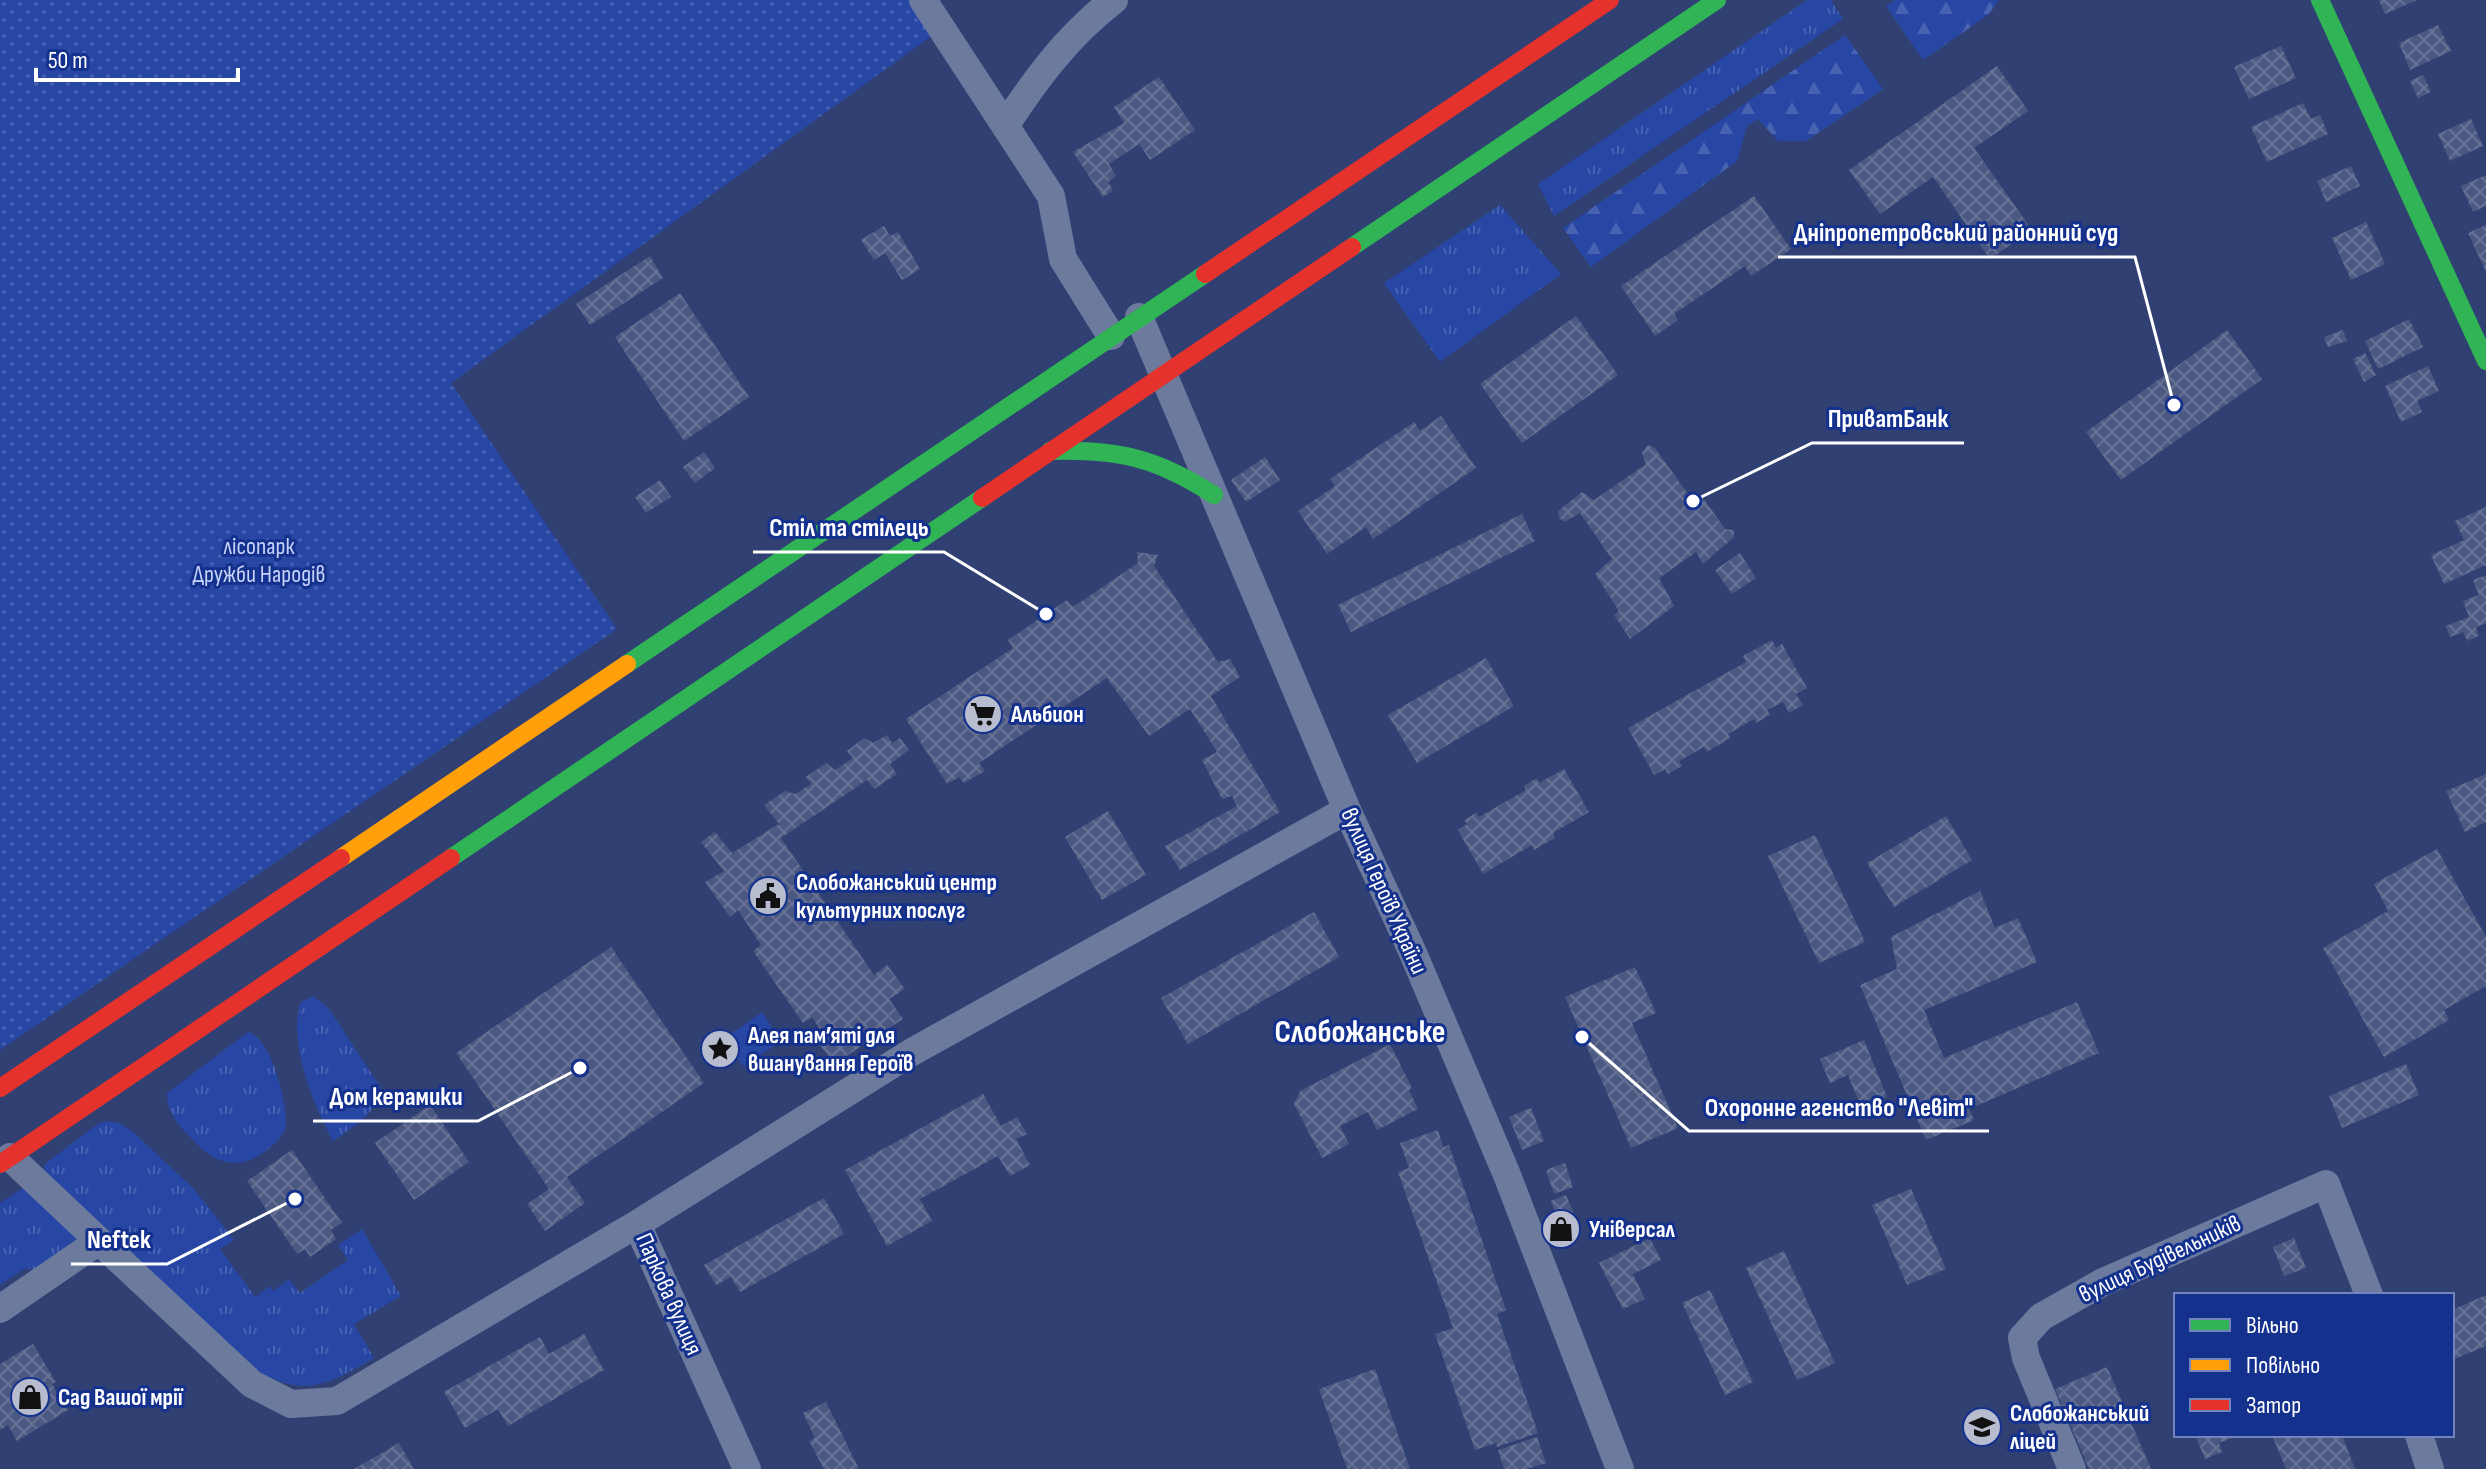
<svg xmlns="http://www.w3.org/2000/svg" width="2486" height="1469" viewBox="0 0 2486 1469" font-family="'Sofia Sans Condensed',sans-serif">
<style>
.grass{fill:url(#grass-tufts)}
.forest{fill:url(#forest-firs)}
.park{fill:url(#park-dots)}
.building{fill:url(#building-cross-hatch)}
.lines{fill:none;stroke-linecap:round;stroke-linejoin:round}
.street{stroke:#6c7a9e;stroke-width:28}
.fast{stroke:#30b455;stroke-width:18}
.slow{stroke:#ff9f0a;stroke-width:18}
.jam{stroke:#e5322d;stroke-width:18}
.labels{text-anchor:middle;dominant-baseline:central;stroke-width:6;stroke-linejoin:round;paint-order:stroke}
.park-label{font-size:24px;fill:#c7d3fb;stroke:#15318e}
.poi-label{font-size:24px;font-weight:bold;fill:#fff;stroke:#15318e;text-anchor:start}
.street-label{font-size:24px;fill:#fff;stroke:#15318e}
.district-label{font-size:32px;font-weight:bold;fill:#fff;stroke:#15318e}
.leader{fill:none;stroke:#fff;stroke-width:3}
.callout-dot{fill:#fff;stroke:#15318e;stroke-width:3}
.callout-label{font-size:26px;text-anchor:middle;font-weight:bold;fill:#fff;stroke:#15318e;stroke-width:6;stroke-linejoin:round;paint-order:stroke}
</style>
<defs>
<pattern id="grass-tufts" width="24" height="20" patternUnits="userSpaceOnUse" patternTransform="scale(2)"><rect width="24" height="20" fill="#2847a4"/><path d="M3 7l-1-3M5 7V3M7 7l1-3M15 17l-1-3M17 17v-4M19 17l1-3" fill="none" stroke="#4863b2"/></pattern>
<pattern id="forest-firs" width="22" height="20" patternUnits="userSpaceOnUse" patternTransform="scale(2)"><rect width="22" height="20" fill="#2847a4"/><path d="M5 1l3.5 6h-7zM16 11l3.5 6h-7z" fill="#4863b2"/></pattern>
<pattern id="park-dots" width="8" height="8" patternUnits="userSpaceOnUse" patternTransform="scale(2)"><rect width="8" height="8" fill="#2847a4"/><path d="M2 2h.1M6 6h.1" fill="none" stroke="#4863b2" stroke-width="1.8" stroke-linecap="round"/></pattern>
<pattern id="building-cross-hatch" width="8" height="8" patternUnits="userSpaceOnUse" patternTransform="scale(2)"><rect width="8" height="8" fill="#4b5881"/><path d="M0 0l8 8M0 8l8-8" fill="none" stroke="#667194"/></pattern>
</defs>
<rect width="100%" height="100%" fill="#304073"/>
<path class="grass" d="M1807,0H1831L1843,19L1554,216L1538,184Z
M1500,205L1561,274L1440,362L1384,283Z
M313,996L329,1009L381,1088C378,1114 352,1127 333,1141C314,1106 287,1042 301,1002Z
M762,1012L781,1041L744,1067L723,1040Z
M248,1032C272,1039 287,1102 286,1126C282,1137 276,1143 267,1150C237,1173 214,1163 190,1137C178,1124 167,1112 167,1093Z
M108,1121L119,1123L132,1131L193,1188L234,1240L220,1249L255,1297L270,1286L273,1291L289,1279L300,1293L348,1260L338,1245L362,1229L401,1296L354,1324L374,1358C323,1388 301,1398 247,1366L43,1174L45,1164L99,1123Z
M24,1187L79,1240L47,1275L26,1268L0,1285V1203Z"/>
<path class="forest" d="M1896,0H1999L1988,15L1923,60L1886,6Z
M1845,35L1883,89L1806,141H1778L1758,119L1747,126L1737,161L1591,267L1563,228Z"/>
<path class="park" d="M0,0H919L940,30L451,383L617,629L0,1050Z"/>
<path class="building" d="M2379,0H2417L2385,14Z
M2438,25L2451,51L2410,70L2399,43Z
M2281,46L2296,78L2249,99L2234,67Z
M1997,66L2028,111L1974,148L2032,230L1990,259L1933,177L1880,214L1849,170Z
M2423,75L2431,92L2418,98L2410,81Z
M1159,77L1195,130L1150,160L1139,144L1109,164L1116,176L1108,182L1113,190L1103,197L1073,152L1124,123L1114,107Z
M2303,103L2311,119L2320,115L2328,134L2267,162L2251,127Z
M2471,119L2483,146L2450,161L2438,134Z
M2351,166L2360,186L2326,202L2317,181Z
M2486,175V206L2473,212L2461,186Z
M1754,196L1791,249L1751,276L1745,266L1674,314L1678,320L1655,336L1621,286Z
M2366,222L2385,264L2351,280L2332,238Z
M2486,225V272L2468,233Z
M884,226L890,236L898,232L920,269L902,280L885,253L874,260L861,240Z
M650,256L663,278L590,325L576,304Z
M680,293L749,397L684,441L615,337Z
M1576,316L1618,375L1522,443L1480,384Z
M2409,319L2423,347L2378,369L2365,341Z
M2227,330L2262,379L2121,480L2086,432Z
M2343,330L2347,341L2328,347L2324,337Z
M2365,353L2376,375L2364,382L2353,359Z
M2428,366L2439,391L2417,401L2422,412L2401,422L2385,386Z
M1441,416L1476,468L1373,539L1366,527L1327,554L1298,511L1335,486L1330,479L1414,422L1420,431Z
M1648,445L1655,448L1693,501L1701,495L1725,529L1734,530V537L1703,564L1696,552L1659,578L1674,606L1630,639L1614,615L1619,611L1595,574L1612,559L1580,513L1565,522L1559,518L1558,511L1582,492L1594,500L1646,464L1642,453Z
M704,452L715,468L695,483L683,467Z
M1265,457L1280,480L1246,502L1231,480Z
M660,480L671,497L646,513L635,497Z
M2486,507V565L2444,584L2431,555L2464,540L2455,521Z
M1522,514L1535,541L1351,632L1338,605Z
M1137,552L1158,555L1154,566L1218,662L1230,659L1240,677L1211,696L1280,812L1180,870L1165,846L1237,806L1232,796L1222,799L1202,760L1217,752L1190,709L1149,736L1107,678L979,763L985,771L964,783L959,777L947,784L906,719L1013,648L1008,640L1067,600L1073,607L1138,563Z
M1740,553L1756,578L1732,594L1715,570Z
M2486,575V623L2476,627L2479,636L2467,641L2463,632L2450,637L2446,626L2469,617L2463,601L2479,595L2473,580Z
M1772,640L1776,648L1782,644L1807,688L1796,694L1803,705L1789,713L1783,702L1767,710L1770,715L1756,723L1754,719L1728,734L1730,738L1707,752L1704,747L1679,761L1682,766L1668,774L1665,769L1654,775L1628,728L1746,662L1743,656Z
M1486,658L1514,706L1417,763L1388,715Z
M887,735L892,743L900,738L909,750L890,764L897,774L874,789L867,780L781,838L874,975L887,965L905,989L889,999L903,1019L834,1064L820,1045L828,1041L812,1017L803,1023L753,951L761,945L738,910L730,917L705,882L724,871L701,842L715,832L732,853L779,824L764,805L785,791L795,794L811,784L806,777L826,763L835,770L853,758L847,751L864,738L873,743Z
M1564,769L1589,812L1553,833L1555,838L1534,850L1532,845L1483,874L1458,830L1467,824L1464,820L1476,813L1479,817L1526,790L1524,786L1537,778L1539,783Z
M2486,774V822L2465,832L2446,791Z
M1108,811L1146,875L1102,900L1065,837Z
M1946,816L1972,860L1894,907L1867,863Z
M1815,835L1865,942L1819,963L1768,856Z
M2437,849L2486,937V986L2444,1010L2449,1020L2384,1057L2323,948L2388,911L2374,884Z
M1980,891L1995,928L2018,918L2037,962L1924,1010L1944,1058L2077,1002L2099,1053L1969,1109L1974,1120L1926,1140L1860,985L1897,969L1891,937Z
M1314,912L1339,957L1188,1044L1161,998Z
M611,947L704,1083L567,1177L585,1203L545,1231L527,1204L549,1189L456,1053Z
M1635,967L1656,1013L1632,1023L1678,1128L1631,1148L1565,997Z
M1864,1040L1887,1097L1861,1107L1848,1075L1830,1083L1820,1059Z
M1390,1044L1412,1088L1409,1090L1418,1109L1377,1130L1368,1112L1340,1126L1349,1144L1322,1158L1294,1104L1300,1091Z
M2406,1064L2419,1095L2342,1128L2329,1096Z
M983,1094L1001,1126L1017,1117L1027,1134L1016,1139L1030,1165L1010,1176L998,1156L920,1199L932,1221L887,1246L845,1170Z
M430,1105L469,1162L414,1200L375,1143Z
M1531,1108L1544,1141L1522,1150L1509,1117Z
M1438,1130L1443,1147L1449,1145L1506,1310L1497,1314L1538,1433L1497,1447L1496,1443L1475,1450L1435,1334L1453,1328L1398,1172L1409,1168L1400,1143Z
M292,1150L342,1223L331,1230L336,1239L310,1257L305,1249L297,1254L247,1181Z
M1565,1163L1573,1187L1554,1194L1546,1170Z
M1911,1189L1946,1269L1907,1285L1872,1205Z
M1566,1195L1580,1229L1563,1235L1551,1201Z
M824,1198L844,1234L740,1292L731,1277L716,1285L704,1265Z
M1650,1238L1661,1260L1633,1274L1645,1299L1623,1309L1599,1263Z
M2294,1238L2306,1268L2284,1276L2273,1247Z
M1784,1251L1835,1363L1797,1380L1746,1268Z
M1710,1290L1753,1382L1725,1395L1682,1303Z
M2486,1295V1346L2452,1360V1310Z
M584,1334L604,1370L508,1426L498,1409L465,1428L444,1392L540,1337L549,1354Z
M33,1344L56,1382L52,1384L68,1410L17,1441L8,1425L0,1430V1364Z
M2107,1367L2151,1469H2089L2055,1389Z
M1375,1369L1410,1469H1347L1319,1389Z
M826,1402L859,1469H824L809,1441L815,1438L803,1413Z
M2195,1435H2239L2219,1443L2222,1452L2205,1459Z
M2272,1435H2342L2355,1469H2286Z
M1537,1437L1546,1463L1527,1469H1504L1498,1450Z
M399,1443L414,1469H354Z"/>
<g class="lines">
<path class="street" d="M923,0L1051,196L1063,259L1111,336
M1005,126C1036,79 1068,35 1114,0
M1139,317L1347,810L1413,953L1507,1175L1620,1469
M10,1157L99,1241
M637,1224L747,1469
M0,1309L99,1241L252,1384L291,1404L337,1401L637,1224L912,1052L1347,810
M2419,1435L2430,1469
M2072,1469L2026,1358L2022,1338L2041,1317L2103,1282L2326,1184L2369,1295"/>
<path class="fast" d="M2320,0L2486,361
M1352,247L1717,0
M1050,451C1118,449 1157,458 1214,495
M627,664L1205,274
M451,858L982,498"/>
<path class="slow" d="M341,858L627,664"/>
<path class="jam" d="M1205,274L1610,0
M982,498L1352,247
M0,1088L341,858
M0,1164L451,858"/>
</g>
<defs>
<g id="supermarket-disc" transform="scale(2)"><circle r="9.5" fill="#b7bcce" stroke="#15318e"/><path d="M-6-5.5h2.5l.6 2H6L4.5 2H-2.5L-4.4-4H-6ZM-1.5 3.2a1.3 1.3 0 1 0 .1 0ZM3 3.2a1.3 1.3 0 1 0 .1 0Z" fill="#111"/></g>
<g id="civic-disc" transform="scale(2)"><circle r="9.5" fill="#b7bcce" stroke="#15318e"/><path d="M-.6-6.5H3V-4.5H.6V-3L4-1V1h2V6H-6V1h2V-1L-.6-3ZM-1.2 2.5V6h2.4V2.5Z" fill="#111"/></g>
<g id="sight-disc" transform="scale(2)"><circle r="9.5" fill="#b7bcce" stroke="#15318e"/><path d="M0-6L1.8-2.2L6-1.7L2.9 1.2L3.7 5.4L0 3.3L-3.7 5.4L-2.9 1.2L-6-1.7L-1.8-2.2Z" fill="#111"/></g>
<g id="shop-disc" transform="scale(2)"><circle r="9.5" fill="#b7bcce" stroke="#15318e"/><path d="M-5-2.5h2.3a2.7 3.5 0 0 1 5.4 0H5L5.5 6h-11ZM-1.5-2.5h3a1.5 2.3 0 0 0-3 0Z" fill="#111"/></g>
<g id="school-disc" transform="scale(2)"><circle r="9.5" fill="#b7bcce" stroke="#15318e"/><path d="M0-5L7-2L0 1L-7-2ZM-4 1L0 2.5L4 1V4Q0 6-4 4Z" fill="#111"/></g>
</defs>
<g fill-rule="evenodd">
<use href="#supermarket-disc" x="983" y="714"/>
<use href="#civic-disc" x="768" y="896"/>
<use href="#sight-disc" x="720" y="1049"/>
<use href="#shop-disc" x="1561" y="1229"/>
<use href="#shop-disc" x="30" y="1397"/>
<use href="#school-disc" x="1982" y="1427"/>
</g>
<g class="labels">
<g class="park-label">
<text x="259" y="546">лісопарк<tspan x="259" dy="28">Дружби Народів</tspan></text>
</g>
<g class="poi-label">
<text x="1011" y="714">Альбион</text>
<text x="796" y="882">Слобожанський центр<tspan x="796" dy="28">культурних послуг</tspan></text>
<text x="748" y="1035">Алея пам’яті для<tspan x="748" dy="28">вшанування Героїв</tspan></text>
<text x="1589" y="1229">Універсал</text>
<text x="58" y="1397">Сад Вашої мрії</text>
<text x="2010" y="1413">Слобожанський<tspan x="2010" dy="28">ліцей</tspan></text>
</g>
<g class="street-label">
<text transform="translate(1384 891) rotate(66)">вулиця Героїв України</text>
<text transform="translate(2160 1259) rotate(-25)">вулиця Будівельників</text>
<text transform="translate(669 1294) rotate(66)">Паркова вулиця</text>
</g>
<g class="district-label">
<text x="1360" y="1032">Слобожанське</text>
</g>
</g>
<path class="leader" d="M2174 405L2135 257H1778M1693 501L1812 443H1964M1046 614L944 552H753M580 1068L478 1121H313M1582 1037L1689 1131H1989M295 1199L167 1264H71"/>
<g class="callout-dot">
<circle cx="2174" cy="405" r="8"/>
<circle cx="1693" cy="501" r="8"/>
<circle cx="1046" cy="614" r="8"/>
<circle cx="580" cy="1068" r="8"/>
<circle cx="1582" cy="1037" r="8"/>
<circle cx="295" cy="1199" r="8"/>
</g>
<g class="callout-label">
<text x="1956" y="241">Дніпропетровський районний суд</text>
<text x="1888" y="427">ПриватБанк</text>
<text x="849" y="536">Стіл та стілець</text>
<text x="396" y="1105">Дом керамики</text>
<text x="1839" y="1116">Охоронне агенство "Левіт"</text>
<text x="119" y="1248">Neftek</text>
</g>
<rect x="2174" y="1293" width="280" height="144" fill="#15318e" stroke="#7383bb" stroke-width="2"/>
<rect x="2190" y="1319" width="40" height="12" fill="#30b455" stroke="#7383bb" stroke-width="2"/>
<text x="2246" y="1333" font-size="24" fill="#ffffff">Вільно</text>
<rect x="2190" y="1359" width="40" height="12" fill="#ff9f0a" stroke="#7383bb" stroke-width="2"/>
<text x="2246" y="1373" font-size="24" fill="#ffffff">Повільно</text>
<rect x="2190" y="1399" width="40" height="12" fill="#e5322d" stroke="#7383bb" stroke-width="2"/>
<text x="2246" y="1413" font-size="24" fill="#ffffff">Затор</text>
<path d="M36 68v12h202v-12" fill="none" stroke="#ffffff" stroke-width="4"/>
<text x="48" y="68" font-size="24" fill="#ffffff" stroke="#15318e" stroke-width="6" paint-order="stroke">50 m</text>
</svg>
